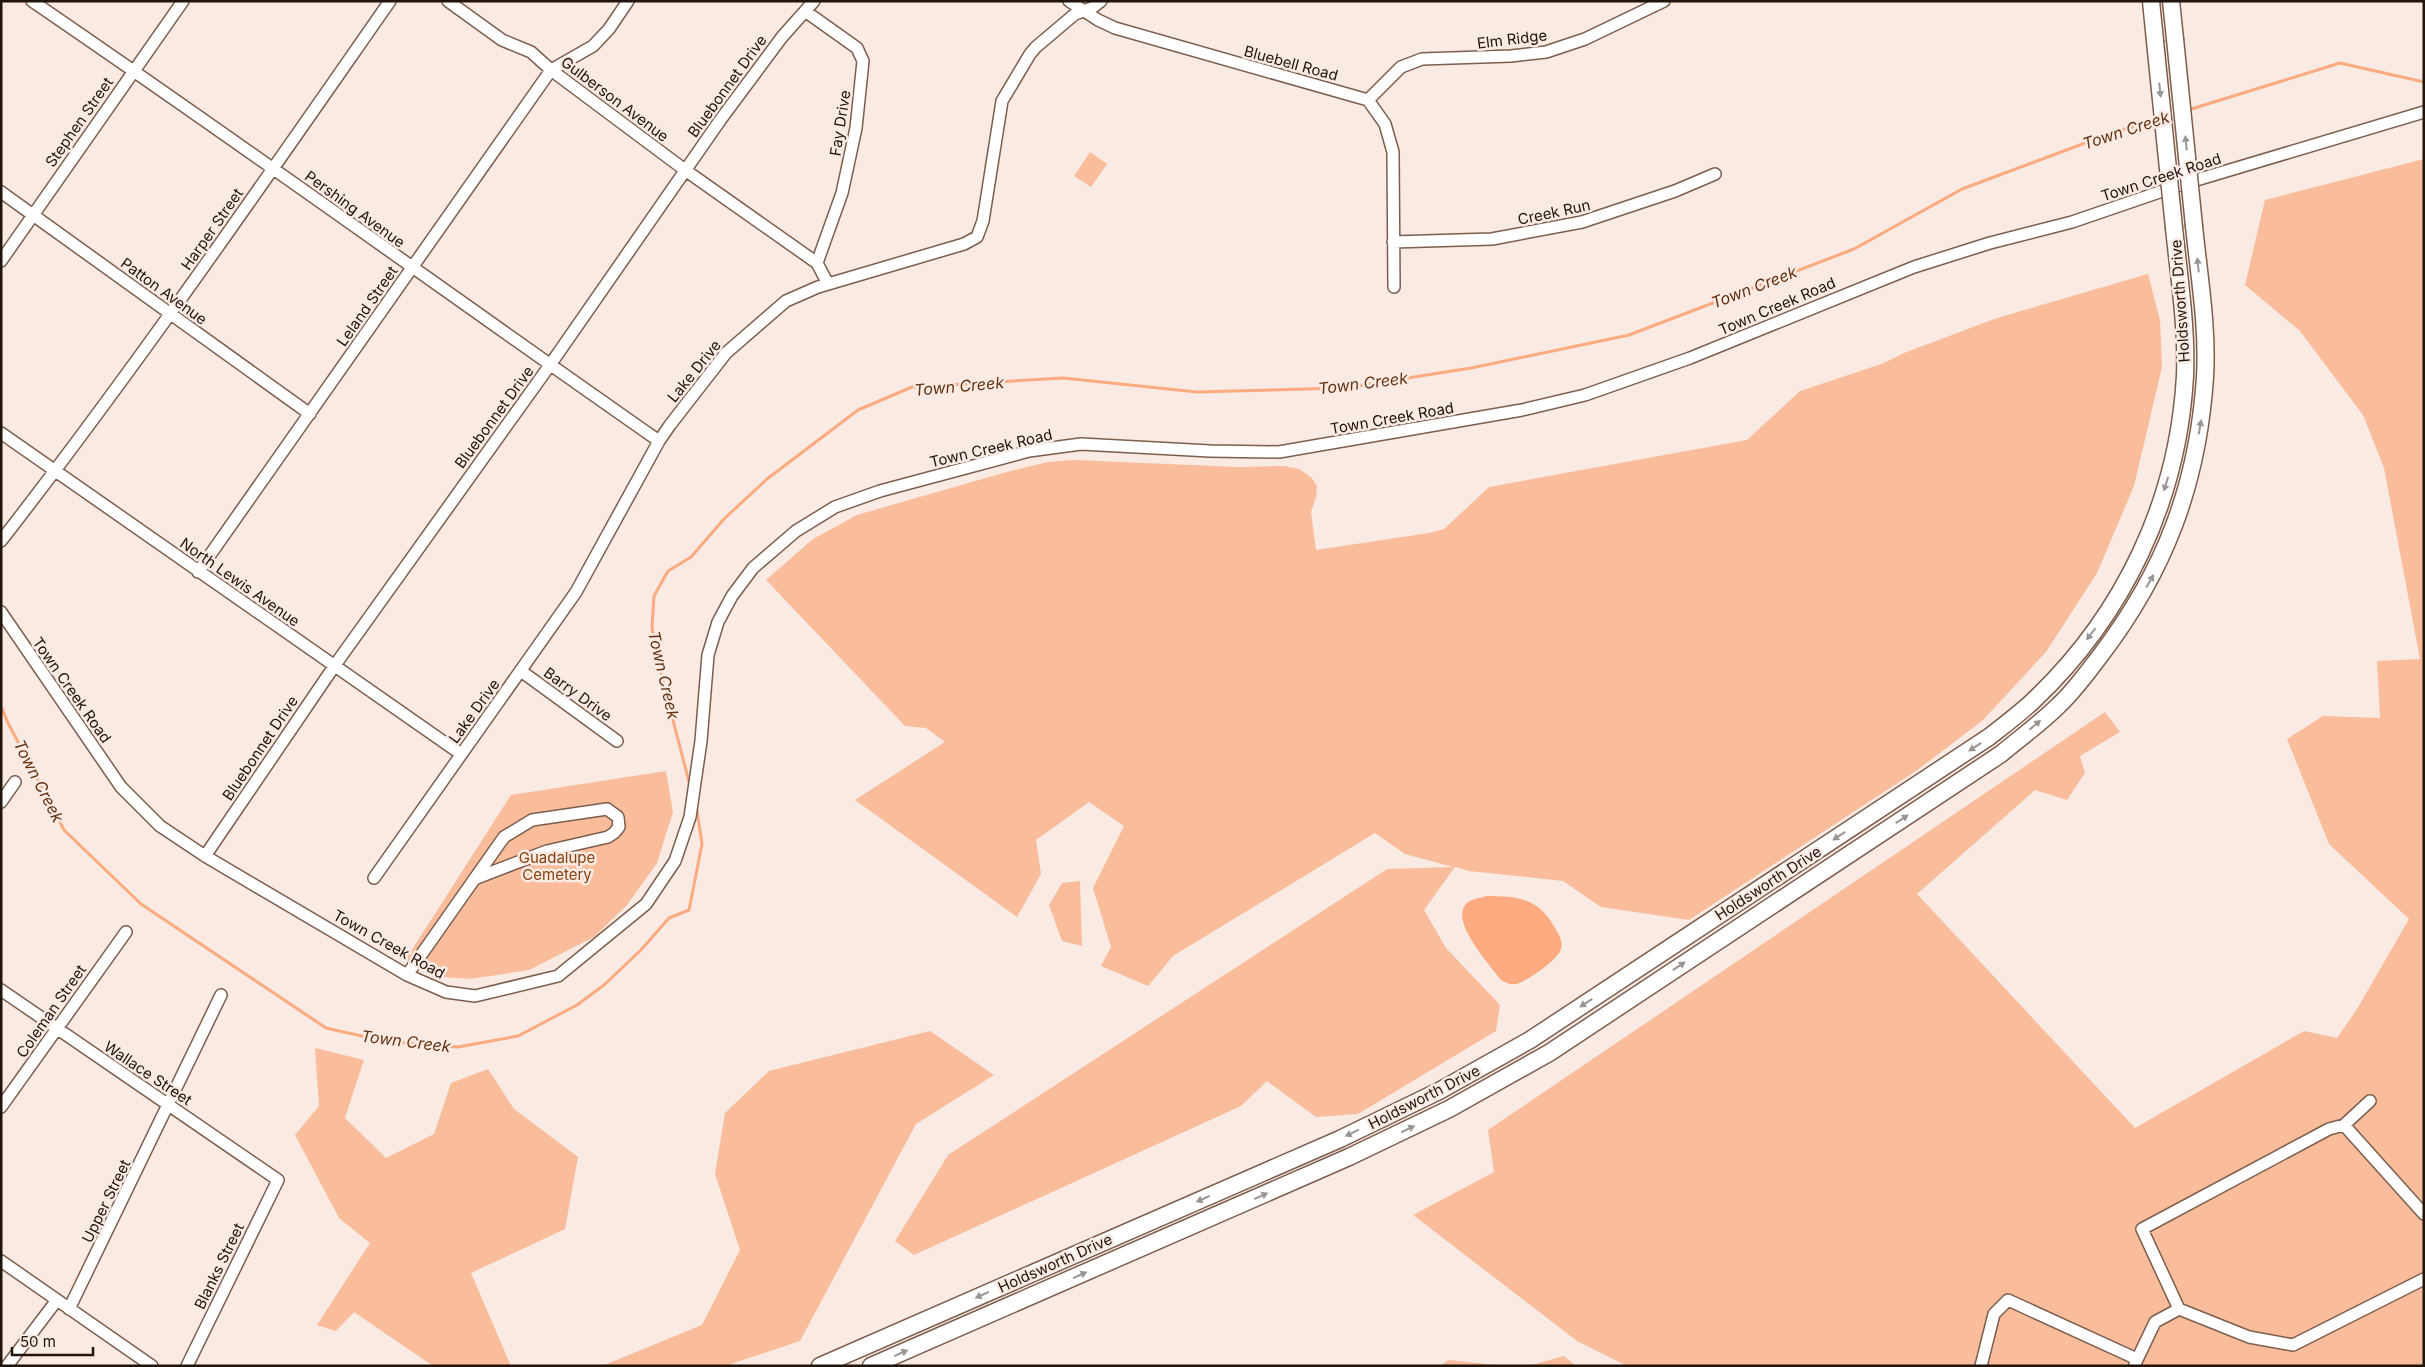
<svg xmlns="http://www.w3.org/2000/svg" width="2425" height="1367" viewBox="0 0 2425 1367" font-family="Inter,sans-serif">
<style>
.green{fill:#f9bd9c}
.water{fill:#fbab7f}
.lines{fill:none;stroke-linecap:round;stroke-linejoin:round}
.stream{stroke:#fbab7f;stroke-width:3}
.minor-casing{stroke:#7d5e4d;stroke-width:14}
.secondary-casing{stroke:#7d5e4d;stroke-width:19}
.minor{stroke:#fff;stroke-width:11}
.secondary{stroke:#fff;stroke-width:16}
.secondary-bridge-casing{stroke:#7d5e4d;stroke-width:19;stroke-linecap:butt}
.secondary-bridge{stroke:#fff;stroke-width:16}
.oneway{fill:#9b9592}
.labels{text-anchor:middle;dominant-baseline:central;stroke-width:5;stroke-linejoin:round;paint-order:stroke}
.street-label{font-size:15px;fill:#20140d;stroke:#f9eae3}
.park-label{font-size:15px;fill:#88410f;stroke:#f9eae3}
.water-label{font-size:16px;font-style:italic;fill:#633110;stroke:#f9eae3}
</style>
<rect width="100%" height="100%" fill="#f9eae3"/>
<path class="green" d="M1090,152L1107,164L1091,187L1074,176Z
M2424,159V1366H1627L1577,1341L1413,1215L1494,1172L1488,1130L2105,712L2120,732L2080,756L2085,773L2067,800L2035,790L1917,894L2135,1128L2304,1031L2337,1038L2357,1009L2409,919L2329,844L2287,739L2323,716L2380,718L2377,661L2420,659L2384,468L2363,415L2300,331L2245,285L2265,200Z
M2148,274L2160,320L2162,367L2134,486L2097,573L2046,652L1982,721L1916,771L1689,920L1601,907L1563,881L1469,871L1455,867L1424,910L1446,948L1500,1005L1496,1031L1358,1114L1316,1117L1267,1081L1241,1106L914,1255L895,1241L948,1155L1387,869L1453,867L1405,854L1375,833L1173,956L1148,986L1101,966L1111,947L1093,888L1124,826L1089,802L1036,840L1041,874L1017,917L855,800L945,742L926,728L905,726L766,580L813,539L857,515L1003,473L1048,462L1074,460L1238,467L1284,466L1299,469L1311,477L1317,486L1316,497L1311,512L1316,550L1429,533L1444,529L1489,487L1747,440L1800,391L1884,363L1904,353L1997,318Z
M666,771L673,812L657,863L627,905L594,937L529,970L470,979L443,977L406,959L511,795Z
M1080,881L1082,946L1062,941L1049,905L1062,883Z
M930,1031L994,1075L916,1124L800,1341L725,1366H602L702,1325L740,1250L715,1174L725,1113L769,1071Z
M315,1048L364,1060L345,1118L386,1158L434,1134L451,1083L488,1069L514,1109L578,1157L565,1229L471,1273L511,1366H433L354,1312L336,1331L317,1325L370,1243L339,1218L295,1135L319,1106Z
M1564,1356L1576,1366H1528Z
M1449,1360L1505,1366H1440Z"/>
<path class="water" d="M1486,896C1517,896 1539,898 1555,928C1559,935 1563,941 1561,949C1559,959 1526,982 1516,984C1510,985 1507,983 1501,980C1490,965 1448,920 1467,903C1471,899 1481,898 1486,896Z"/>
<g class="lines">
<path class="stream" d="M2188,110L2340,63L2424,82
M1,706L8,723L64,830L141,904L326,1028L384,1041L458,1047L518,1036L577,1005L604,985L641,950L669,918L689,910L702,844L696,804
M690,786L657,658L652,627L654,596L668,571L691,557L724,519L767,479L858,410L912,387L1063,378L1197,392L1344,388L1471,368L1629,335L1854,249L1962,189L2112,133L2158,119"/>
<g class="minor-casing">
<path id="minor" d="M32,1C243,145 450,295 659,441
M448,1L502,40L531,52L551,70L685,170L817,263L828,284
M1069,1L1098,20L1115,28L1368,100L1385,124L1393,152L1394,287
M805,11L857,48L863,61L856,128L842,193L817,263
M1368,100L1401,67L1422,59L1511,56L1546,52L1585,39L1664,1
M1,192L310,414
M1393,242L1492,239L1582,222L1675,191L1715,174
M1,261L183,1
M1,433L461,754
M1,541C137,366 263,183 390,1
M198,572L551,70L593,46L609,29L628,1
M1,612L121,787L160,826L205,856L407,975L446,992L475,996L558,976L646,904L675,861L690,817L701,741L708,655L718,622L732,596L753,568L796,531L835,507L880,491L1029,451L1081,444L1210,451L1279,452L1522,410L1585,395L1690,358L1914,267L1990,243L2072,222L2183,184L2424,112
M521,671L617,741
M1,802L15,782
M205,856L335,665L550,365L721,119L782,37L814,1
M374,878L576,592L659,441L670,425L726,353L786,301L818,287L964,244L977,237L983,221L1002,101L1030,54L1036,47L1075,14L1092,8L1101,1
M407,975L504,837L532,820L607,809L618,817L619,827L614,833L608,837L547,851L474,879
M1,990L278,1180L187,1366
M2370,1101L2344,1125L2329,1129L2142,1229L2179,1309L2249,1337L2293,1345L2424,1279
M1,1107L126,932
M2344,1125L2424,1214
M1,1261L152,1366
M69,1309L221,995
M2135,1364L2155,1322L2179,1309
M7,1366L57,1300
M1981,1366L1994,1314L2008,1300L2137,1359"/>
</g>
<g class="secondary-casing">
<path id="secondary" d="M2151,1L2155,41
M2171,1L2175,39
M820,1366L1340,1139L1439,1091L1530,1040L1989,737C2003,726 2019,714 2033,701C2124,615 2178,501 2185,376C2187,327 2179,277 2174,228
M871,1366L1349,1157L1449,1109L1549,1053L2001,754C2020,738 2041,723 2059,705C2074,691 2087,673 2100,656C2165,571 2198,484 2205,377C2208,327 2199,276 2194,226"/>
</g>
<use href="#minor" class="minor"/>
<use href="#secondary" class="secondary"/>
<g class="secondary-bridge-casing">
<path id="secondary-bridge" d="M2175,39L2194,226
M2155,41L2174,228"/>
</g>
<use href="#secondary-bridge" class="secondary-bridge"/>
</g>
<defs><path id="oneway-solid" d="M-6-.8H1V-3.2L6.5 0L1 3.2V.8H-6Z" transform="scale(1.25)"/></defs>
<g class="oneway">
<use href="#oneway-solid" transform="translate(2160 90) rotate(84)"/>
<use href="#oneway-solid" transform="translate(2186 143) rotate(-96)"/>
<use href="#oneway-solid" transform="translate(2198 265) rotate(-96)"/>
<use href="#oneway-solid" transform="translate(2200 427) rotate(-80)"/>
<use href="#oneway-solid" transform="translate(2166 484) rotate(107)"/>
<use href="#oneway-solid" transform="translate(2150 581) rotate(-60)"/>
<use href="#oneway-solid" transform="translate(2091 634) rotate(127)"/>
<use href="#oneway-solid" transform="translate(2035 725) rotate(-40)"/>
<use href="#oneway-solid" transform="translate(1975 747) rotate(147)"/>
<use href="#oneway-solid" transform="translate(1902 819) rotate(-33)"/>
<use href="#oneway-solid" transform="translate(1839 836) rotate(147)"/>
<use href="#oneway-solid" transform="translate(1679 966) rotate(-33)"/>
<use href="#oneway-solid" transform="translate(1586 1003) rotate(147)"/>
<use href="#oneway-solid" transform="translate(1408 1129) rotate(-26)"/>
<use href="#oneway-solid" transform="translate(1352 1133) rotate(154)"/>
<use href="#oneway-solid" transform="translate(1261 1196) rotate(-24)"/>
<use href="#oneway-solid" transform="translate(1203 1199) rotate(156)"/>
<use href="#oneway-solid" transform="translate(1080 1275) rotate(-24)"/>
<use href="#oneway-solid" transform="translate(982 1295) rotate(156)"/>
<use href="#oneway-solid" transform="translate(901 1353) rotate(-24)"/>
</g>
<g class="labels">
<g class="street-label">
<text transform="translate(1512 39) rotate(-7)">Elm Ridge</text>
<text transform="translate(1291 63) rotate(15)">Bluebell Road</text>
<text transform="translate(727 86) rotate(-54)">Bluebonnet Drive</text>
<text transform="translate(615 99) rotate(37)">Gulberson Avenue</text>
<text transform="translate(79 122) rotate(-55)">Stephen Street</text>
<text transform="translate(840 123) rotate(-81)">Fay Drive</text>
<text transform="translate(2161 177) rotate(-18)">Town Creek Road</text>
<text transform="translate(355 209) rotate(36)">Pershing Avenue</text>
<text transform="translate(1554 212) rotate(-12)">Creek Run</text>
<text transform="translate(212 229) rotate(-55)">Harper Street</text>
<text transform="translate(164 291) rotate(36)">Patton Avenue</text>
<text transform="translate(2180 301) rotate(-94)">Holdsworth Drive</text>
<text transform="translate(367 306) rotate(-55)">Leland Street</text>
<text transform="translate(1777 306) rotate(-23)">Town Creek Road</text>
<text transform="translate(694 371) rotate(-51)">Lake Drive</text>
<text transform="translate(494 417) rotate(-54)">Bluebonnet Drive</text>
<text transform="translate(1392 418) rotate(-10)">Town Creek Road</text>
<text transform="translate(991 448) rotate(-13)">Town Creek Road</text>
<text transform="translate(240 582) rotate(35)">North Lewis Avenue</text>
<text transform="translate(72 690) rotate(55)">Town Creek Road</text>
<text transform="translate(578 694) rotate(36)">Barry Drive</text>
<text transform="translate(474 711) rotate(-54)">Lake Drive</text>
<text transform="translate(260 748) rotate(-56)">Bluebonnet Drive</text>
<text transform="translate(1768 883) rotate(-33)">Holdsworth Drive</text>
<text transform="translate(389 944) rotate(29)">Town Creek Road</text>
<text transform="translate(51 1011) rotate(-55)">Coleman Street</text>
<text transform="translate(148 1073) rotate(34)">Wallace Street</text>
<text transform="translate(1424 1097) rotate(-27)">Holdsworth Drive</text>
<text transform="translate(106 1201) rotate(-64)">Upper Street</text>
<text transform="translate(1055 1263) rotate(-24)">Holdsworth Drive</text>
<text transform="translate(219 1266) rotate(-64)">Blanks Street</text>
</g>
<g class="park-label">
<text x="557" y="857">Guadalupe<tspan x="557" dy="17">Cemetery</tspan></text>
</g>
<g class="water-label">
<text transform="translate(2126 130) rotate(-18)">Town Creek</text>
<text transform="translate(1754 287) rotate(-21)">Town Creek</text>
<text transform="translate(1363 383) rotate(-7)">Town Creek</text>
<text transform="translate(959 386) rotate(-5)">Town Creek</text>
<text transform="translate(664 675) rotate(77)">Town Creek</text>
<text transform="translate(39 781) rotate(63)">Town Creek</text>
<text transform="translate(406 1041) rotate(7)">Town Creek</text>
</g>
</g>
<rect width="2425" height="1367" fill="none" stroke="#20140d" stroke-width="5"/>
<path d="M12 1347v8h81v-8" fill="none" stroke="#20140d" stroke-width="2.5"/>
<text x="20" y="1347" font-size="15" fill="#20140d" stroke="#f9eae3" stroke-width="4" paint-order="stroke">50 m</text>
</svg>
